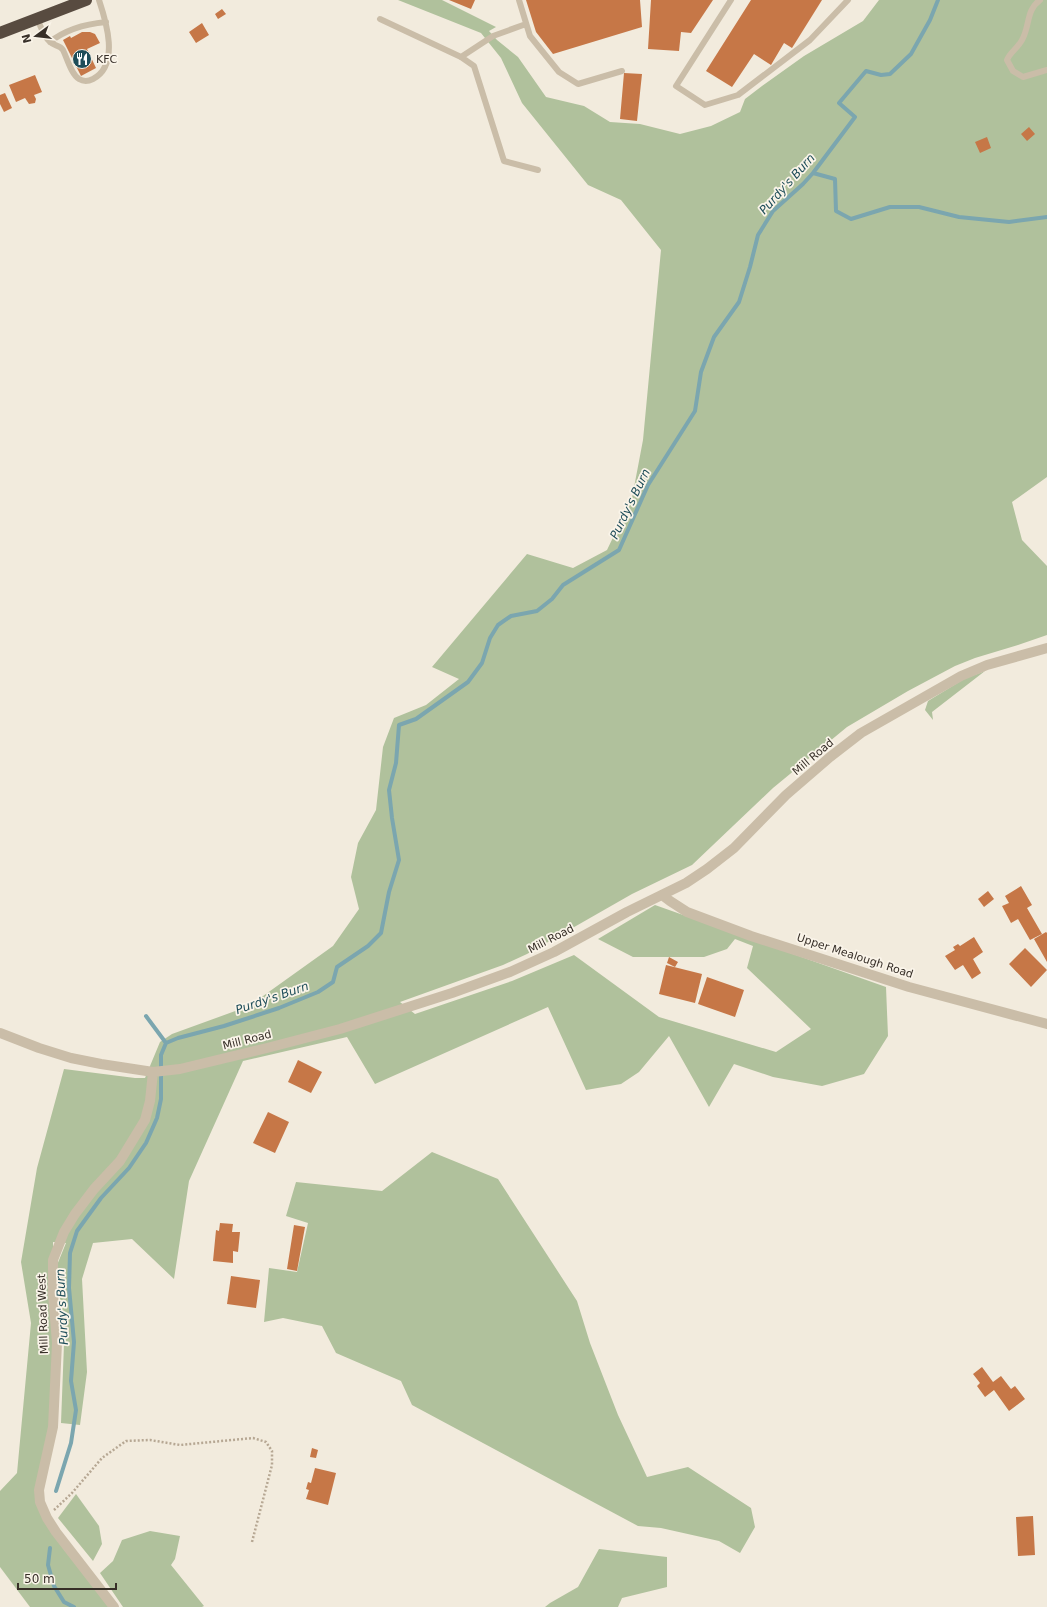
<svg xmlns="http://www.w3.org/2000/svg" width="1047" height="1607" viewBox="0 0 1047 1607" font-family="'DejaVu Sans',sans-serif">
<style>
.green{fill:#b0c19c}
.lines{fill:none;stroke-linecap:round;stroke-linejoin:round}
.stream{stroke:#7ba6af;stroke-width:4}
.building{fill:#c67747}
.path{stroke:#b6a793;stroke-width:2.5;stroke-dasharray:2 2;stroke-linecap:butt}
.lane{stroke:#cabda8;stroke-width:6}
.street{stroke:#cabda8;stroke-width:10}
.highway{stroke:#584b40;stroke-width:12}
.labels{text-anchor:middle;dominant-baseline:central;stroke-width:3.5;stroke-linejoin:round;paint-order:stroke}
.poi-label{font-size:11px;fill:#372f28;stroke:#faf4e9;text-anchor:start}
.street-label{font-size:11px;fill:#372f28;stroke:#faf4e9}
.water-label{font-size:12px;font-style:italic;fill:#1e4d59;stroke:#faf4e9}
</style>
<rect width="100%" height="100%" fill="#f2ebdd"/>
<path class="green" d="M398,0H442L496,27L489,31L497,40L518,57L546,97L584,106L610,122L640,124L680,134L711,126L740,112L745,99L762,86L804,56L863,21L879,0H1047V477L1012,502L1022,540L1047,566V635L1018,645L975,658L955,666L908,691L847,727L773,788L692,865L632,894L527,954L503,965L400,1002L415,1014L512,981L574,955L659,1017L776,1052L811,1029L747,968L753,946L735,939L727,949L704,957H633L598,939L655,905L886,987L888,1036L864,1074L822,1086L773,1077L734,1064L709,1107L669,1036L639,1072L621,1084L586,1090L548,1007L375,1084L347,1037L243,1061L189,1181L174,1279L132,1239L93,1243L82,1279L87,1372L80,1425L61,1423L64,1344L57,1265L66,1243L53,1242V1405L41,1513L65,1551L113,1607H30L0,1567V1491L17,1473L31,1323L21,1262L37,1168L64,1069L135,1078H145L160,1042L172,1034L249,1006L333,946L359,909L351,877L358,843L376,810L383,747L394,718L426,705L459,679L432,667L527,554L573,568L607,550L632,498L643,440L661,250L621,200L588,185L522,103L501,58L481,33Z
M985,671L932,712L933,720L925,710L928,701L964,679Z
M432,1152L498,1179L577,1301L590,1343L618,1415L647,1477L688,1467L751,1508L755,1527L740,1553L719,1541L661,1528L638,1526L412,1405L401,1381L336,1353L322,1326L283,1318L264,1322L269,1268L297,1272L308,1223L286,1216L296,1182L382,1191Z
M76,1494L99,1526L102,1544L93,1561L58,1518Z
M150,1531L180,1536L175,1559L171,1565L204,1606L202,1607H123L100,1573L113,1561L122,1540Z
M599,1549L667,1557V1587L622,1598L618,1607H545L550,1603L578,1587Z"/>
<g class="lines">
<path class="stream" d="M813,173L835,179L836,211L851,219L890,207H919L959,217L1009,222L1047,217
M146,1016L166,1043
M56,1491L71,1443L76,1410L71,1381L74,1342L69,1288L70,1253L77,1231L101,1198L129,1168L146,1143L157,1118L161,1099V1055L166,1043L178,1038L224,1026L279,1008L318,992L333,982L337,967L368,946L381,933L389,892L399,860L392,818L389,790L396,763L399,725L416,719L468,682L482,663L490,638L498,625L511,616L537,611L552,599L563,585L619,550L648,485L695,411L701,372L714,337L739,302L750,267L758,235L773,211L803,184L813,173L855,117L839,103L866,71L881,75L890,74L911,54L930,20L938,0
M50,1548L48,1565L54,1586L64,1602L74,1607"/>
</g>
<path class="building" d="M449,0H475L471,9Z
M526,0H640L642,27L553,54L536,32Z
M651,0H713L691,33L681,32L679,51L648,49Z
M751,0H822L792,48L784,43L771,65L754,54L732,87L706,71Z
M222,9L226,14L218,19L215,14Z
M202,23L209,35L196,43L189,32Z
M82,32H90L95,34L100,43L87,49L96,68L81,76L63,40L70,36L71,38Z
M624,73L642,74L637,121L620,119Z
M35,75L42,92L34,95L36,99L35,103L29,104L25,98L16,102L9,85Z
M5,93L12,108L4,112L0,104V95Z
M1029,127L1035,134L1027,141L1021,134Z
M987,137L991,148L980,153L975,142Z
M1021,886L1032,905L1027,908L1042,934L1030,940L1018,919L1011,923L1002,906L1009,903L1005,896Z
M988,891L994,899L984,907L978,899Z
M1046,932L1047,933V962L1034,939Z
M974,937L983,952L973,959L981,973L972,979L963,965L955,970L945,956L955,950L953,947L958,944L960,946Z
M1025,948L1047,970L1031,987L1009,964Z
M669,957L678,962L675,967L667,963Z
M666,965L702,974L695,1003L659,994Z
M707,977L744,990L735,1017L698,1004Z
M298,1060L322,1072L311,1093L288,1082Z
M268,1112L289,1122L275,1153L253,1143Z
M220,1223L233,1224L232,1232H240L238,1252L233,1251V1263L213,1261L216,1230L219,1231Z
M294,1225L305,1227L297,1271L287,1269Z
M231,1276L260,1280L256,1308L227,1304Z
M982,1367L993,1382L1001,1376L1011,1389L1015,1386L1025,1399L1009,1411L994,1390L985,1397L977,1386L980,1383L973,1374Z
M312,1448L318,1450L316,1458L310,1457Z
M315,1468L336,1473L328,1505L306,1499L309,1490L306,1489L308,1482L311,1483Z
M1033,1516L1035,1555L1018,1556L1016,1517Z"/>
<g class="lines">
<path class="path" d="M54,1510L72,1493L102,1458L126,1441L150,1440L180,1445L253,1438L266,1442L272,1451V1465L252,1542"/>
<path class="lane" d="M519,0L530,36L559,72L578,84L622,71
M731,0L676,86L705,105L738,95L810,40L848,0
M1040,0C1026,10 1030,26 1022,40C1018,48 1010,52 1007,60L1013,71L1023,77L1047,70
M37,18C40,25 44,37 50,42C54,46 60,45 63,50C67,58 71,74 79,79C84,82 89,81 93,79C120,65 106,21 99,0
M380,19L461,57L474,66L504,161L538,170
M50,42C66,29 86,24 106,22
M461,57L493,36L526,24"/>
<path class="street" d="M662,895L670,901L687,912L751,936L909,987L1047,1024
M0,1033L39,1048L71,1058L101,1064L153,1072L180,1069L267,1048L340,1029L452,993L510,972L554,952L627,912L686,883L707,869L734,848L786,795L830,757L861,733L961,676L987,665L1047,648
M114,1607L56,1532L47,1518L40,1502L39,1490L53,1427L57,1343L53,1294V1260L64,1232L75,1214L94,1189L120,1161L145,1120L150,1101L153,1072"/>
<path class="highway" d="M0,33L86,0"/>
</g>
<defs>
<g id="restaurant-disc" transform="scale(1)"><circle r="9.5" fill="#1e4d59" stroke="#faf4e9"/><path d="M-5-6h1v4h1v-4h1v4h1v-4h1v5L-1.5 .5V6h-2V.5L-5-1ZM5-6V6H3V1.5H1.5Q1.5-4 5-6Z" fill="#fff"/></g>
</defs>
<g fill-rule="evenodd">
<use href="#restaurant-disc" x="82" y="59"/>
</g>
<g class="labels">
<g class="poi-label">
<text x="96" y="59">KFC</text>
</g>
<g class="street-label">
<text transform="translate(813 757) rotate(-40)">Mill Road</text>
<text transform="translate(551 939) rotate(-27)">Mill Road</text>
<text transform="translate(855 956) rotate(18)">Upper Mealough Road</text>
<text transform="translate(247 1040) rotate(-14)">Mill Road</text>
<text transform="translate(43 1314) rotate(-92)">Mill Road West</text>
</g>
<g class="water-label">
<text transform="translate(787 184) rotate(-48)">Purdy's Burn</text>
<text transform="translate(630 504) rotate(-64)">Purdy's Burn</text>
<text transform="translate(272 998) rotate(-19)">Purdy's Burn</text>
<text transform="translate(62 1307) rotate(-93)">Purdy's Burn</text>
</g>
</g>
<g transform="translate(36 36) rotate(255)" stroke="#faf4e9" stroke-width="3" paint-order="stroke">
<path d="M0-3L7 15L0 10L-7 15Z" fill="#372f28"/>
<text y="-6" font-size="11" font-weight="bold" text-anchor="middle" fill="#372f28">N</text>
</g>
<path d="M18 1583v6h98v-6" fill="none" stroke="#372f28" stroke-width="2"/>
<text x="24" y="1583" font-size="12" fill="#372f28" stroke="#faf4e9" stroke-width="3" paint-order="stroke">50 m</text>
</svg>
